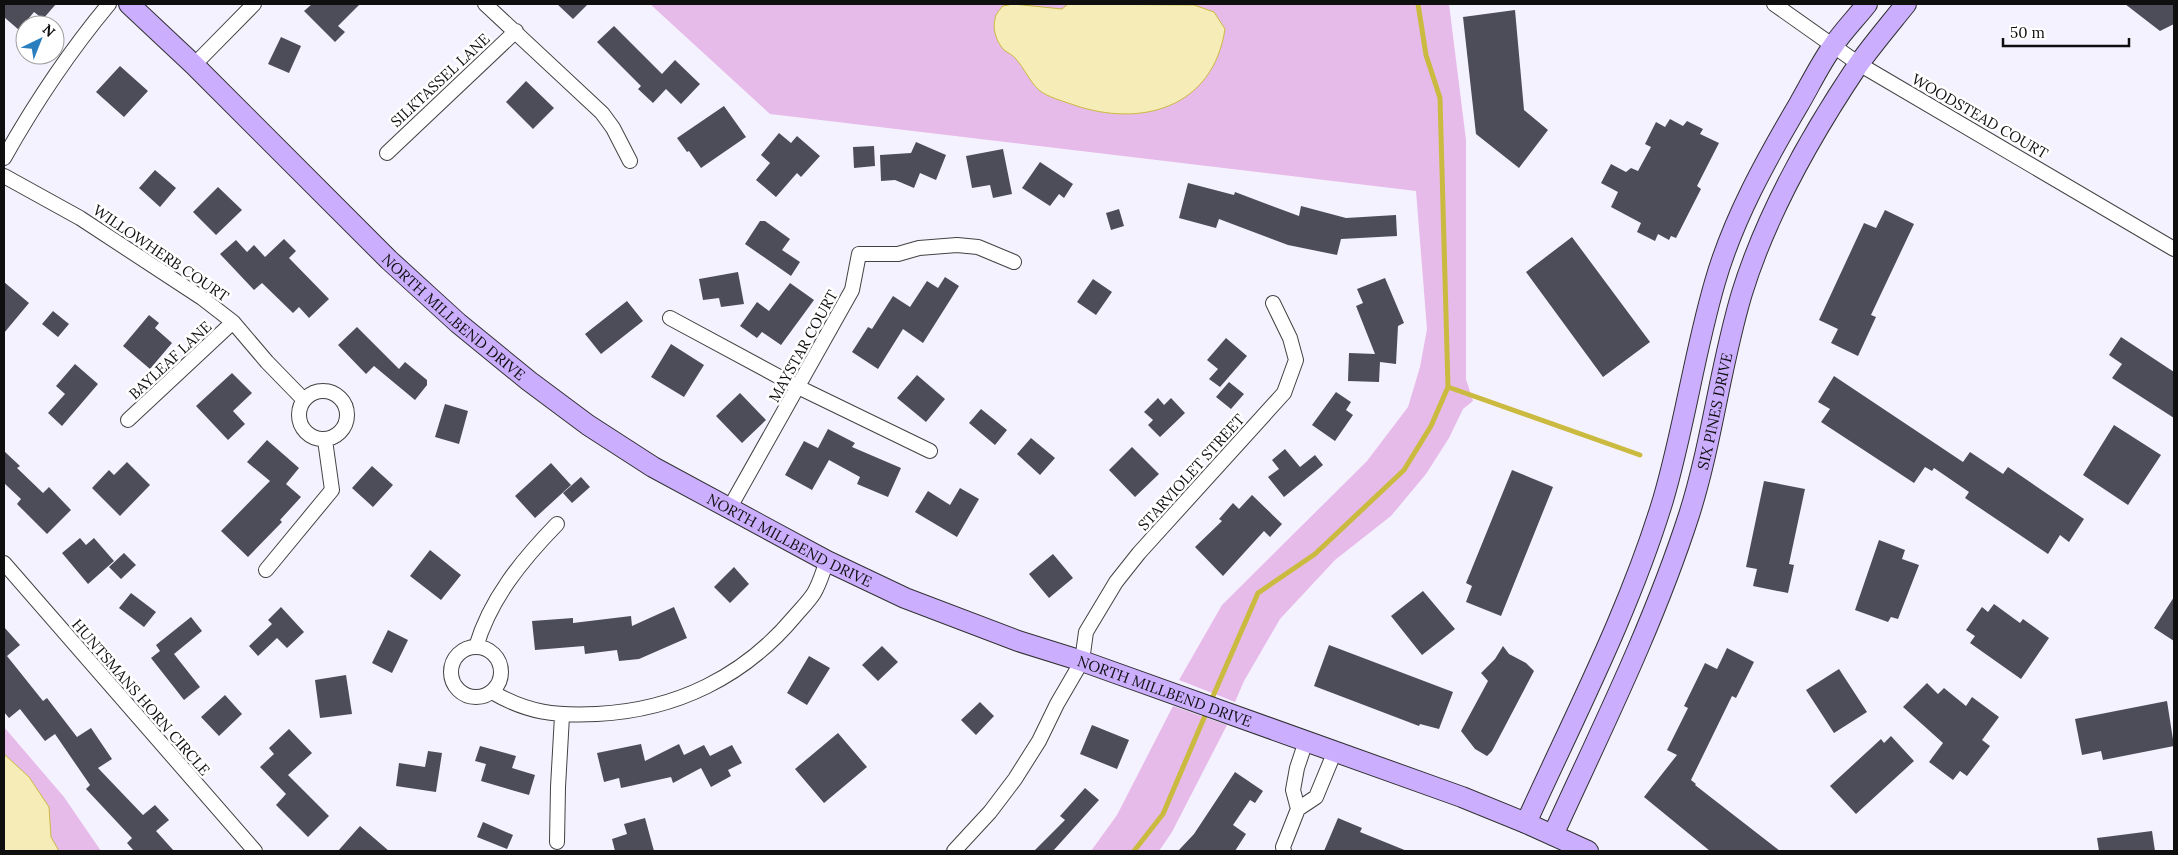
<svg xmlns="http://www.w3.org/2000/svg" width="2178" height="855" viewBox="0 0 2178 855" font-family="Lora,serif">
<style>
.green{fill:#e7bbe9}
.water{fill:#f5ecb7;stroke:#cbba40}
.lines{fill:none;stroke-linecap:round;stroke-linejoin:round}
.stream{stroke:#cbba40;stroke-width:5}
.building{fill:#4c4d58}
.street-casing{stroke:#424242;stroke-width:16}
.secondary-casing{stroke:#313131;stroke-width:22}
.street{stroke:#fff;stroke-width:14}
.secondary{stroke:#cbaefd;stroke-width:20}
.labels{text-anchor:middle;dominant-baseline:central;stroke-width:5;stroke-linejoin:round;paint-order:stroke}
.street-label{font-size:15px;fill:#0f0f0f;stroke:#fff}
</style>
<rect width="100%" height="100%" fill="#f5f2ff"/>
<path class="green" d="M650,4H1449L1466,140V379L1473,401L1463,409L1449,438L1426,474L1391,516L1335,560L1280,619L1244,681L1235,702L1179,680L1222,605L1367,461L1408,407L1420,367L1427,329L1416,191L770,114Z
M1173,706L1227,725L1172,832L1159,851H1091L1117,815Z
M4,727L64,797L101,851H4Z"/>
<path class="water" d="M1013,4L1062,9L1068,4L1194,5L1214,12L1225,29C1213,108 1141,128 1074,105C1063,101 1047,97 1039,90C1030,82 1024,68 1016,59C1013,55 1008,53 1004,50C997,43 992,29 995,19C995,15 1000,9 1003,6Z
M4,754L29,777L49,807L51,837L59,851H4Z"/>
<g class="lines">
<path class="stream" d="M1448,387L1640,455
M1210,703L1258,593L1315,554L1404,470L1431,426L1448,387L1440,98L1426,55L1418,4
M1134,851L1163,814L1207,711"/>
</g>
<path class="building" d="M4,4H56L43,19L34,12L19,30L4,17Z
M312,4H360L338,26L345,32L335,42L304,11Z
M557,4H588L573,19Z
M2125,4H2174V24L2160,31Z
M1515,10L1524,110L1548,130L1519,168L1476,134L1463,17Z
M614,26L662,74L675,60L700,84L681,104L666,89L653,103L638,89L641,86L597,42Z
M281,37L301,46L289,73L268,64Z
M120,66L148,91L124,117L96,92Z
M526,81L554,108L533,129L506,102Z
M724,106L746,137L701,168L689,151L687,152L677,138Z
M1670,119L1683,126L1687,121L1703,129L1700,134L1719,143L1697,186L1701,189L1676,238L1671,236L1669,240L1658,234L1655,241L1637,232L1641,223L1611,207L1618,192L1601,183L1611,164L1626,172L1631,168L1638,171L1651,147L1645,144L1656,122L1665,127Z
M779,133L791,143L797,136L820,156L801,177L797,173L776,197L756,180L770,163L761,155Z
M916,142L946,155L936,180L920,173L914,188L895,180L881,181L880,155L911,153Z
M874,146L875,166L854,168L853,147Z
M1003,149L1012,194L993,198L990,185L972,188L966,156Z
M1040,162L1073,184L1064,198L1059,194L1050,206L1022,188Z
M155,170L176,188L160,207L139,188Z
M1188,183L1234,195L1235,192L1299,216L1301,206L1346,218L1396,215L1397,236L1341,239L1337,255L1288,245L1219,219L1216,228L1179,218Z
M218,187L242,210L216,235L193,212Z
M1119,209L1124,226L1111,230L1106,213Z
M1885,210L1914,224L1871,315L1876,317L1858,356L1831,343L1838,329L1819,320L1864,223L1876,228Z
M760,221H765L790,239L782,250L800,262L791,276L745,244Z
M1572,237L1650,342L1603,377L1526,272Z
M284,239L296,251L289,258L329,299L309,318L299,307L293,313L262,283L254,290L220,254L236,240L247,252L254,245L265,257Z
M738,272L744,304L721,307L719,298L703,300L699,279Z
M945,277L959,286L923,343L903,329L878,369L852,352L868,327L872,329L893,296L910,307L927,281L938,288Z
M1385,278L1404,323L1398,326L1396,364L1380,362L1379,382L1348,381L1349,353L1375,354L1356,306L1363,303L1357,289Z
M1093,279L1112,292L1096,315L1077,302Z
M4,282L29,303L4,333Z
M790,283L814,300L781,345L762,332L757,338L740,326L757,302L769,311Z
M627,301L643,321L601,354L585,334Z
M53,311L69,324L58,337L42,324Z
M149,315L159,323L155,328L172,343L150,369L123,346Z
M357,327L399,369L405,362L427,380V385L415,400L374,366L366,374L338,345Z
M2121,337L2174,372V418L2112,378L2122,364L2109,355Z
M1226,338L1247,356L1220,387L1209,379L1218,369L1207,360Z
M671,344L704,365L684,397L651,377Z
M75,364L98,384L62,426L48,413L65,394L56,386Z
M232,373L252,393L233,411L245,424L228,440L196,406Z
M917,375L945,399L926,422L897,398Z
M1834,376L1963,462L1970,452L2003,474L2008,467L2084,519L2069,542L2060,535L2048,554L1965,498L1969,492L1934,468L1932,471L1925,467L1914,483L1821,422L1830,409L1818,402Z
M1229,382L1244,394L1231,409L1216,397Z
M1336,392L1351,402L1346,410L1353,415L1335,441L1312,425Z
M740,393L766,420L742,443L716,416Z
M1158,398L1164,405L1171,398L1185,413L1160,437L1148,425L1153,420L1144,412Z
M445,404L468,411L459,444L435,437Z
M981,409L1007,430L995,445L969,423Z
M2114,425L2161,455L2128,505L2083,475Z
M828,429L855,443L852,447L901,468L888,497L857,484L860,477L829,460L812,490L785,475L804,441L818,448Z
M1031,438L1055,458L1040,475L1017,454Z
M267,440L299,468L286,484L301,497L280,520L282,522L248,557L221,531L270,481L247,462Z
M1132,447L1159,474L1135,497L1109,470Z
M1285,449L1300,467L1315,455L1323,465L1284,497L1268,477L1279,469L1272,460Z
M4,451L20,466L17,468L43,493L49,487L71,510L47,534L17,504L21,499L4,483Z
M127,462L150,485L120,516L92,488L109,470L114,475Z
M551,463L571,485L535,518L515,496Z
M372,466L393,485L373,507L352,488Z
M1512,470L1553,487L1501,616L1466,602L1472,586L1466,583Z
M581,477L590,487L572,503L563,493Z
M1764,481L1805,489L1789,564L1794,565L1788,593L1753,586L1757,569L1746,567Z
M960,488L979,499L957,537L915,512L928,491L950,505Z
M1252,495L1282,524L1270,537L1264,531L1223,576L1195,547L1222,521L1219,519L1233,503L1239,509Z
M80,538L86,545L94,538L114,561L88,584L62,553Z
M1879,540L1905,550L1902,559L1919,565L1898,619L1891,617L1888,622L1855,610Z
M430,550L461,575L441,600L410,576Z
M124,553L136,565L121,579L109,567Z
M1053,554L1073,578L1049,598L1029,574Z
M734,567L749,584L730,603L714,587Z
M1423,591L1455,629L1422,655L1391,616Z
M131,593L156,612L144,627L119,608Z
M2174,597V641L2154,628Z
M1994,604L2020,623L2023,619L2049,638L2021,679L1970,643L1975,636L1966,630L1982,607L1988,612Z
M281,607L304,632L287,648L277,638L258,656L249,646L272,624L268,620Z
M674,607L687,638L639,659L619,661L617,650L585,654L584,646L535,650L532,621L573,618V623L631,616L632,626Z
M191,617L202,631L174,654L200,687L184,700L151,658L160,651L156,645Z
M4,627L20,645L7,656L43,701L47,698L77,737L91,728L112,759L98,768L143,815L155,805L169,820L156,831L174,851H134L127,843L132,838L86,789L90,785L55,734L45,741L20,709L9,718L4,712Z
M388,630L408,640L392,673L372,663Z
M1329,645L1453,692L1439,729L1420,724L1419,726L1314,686Z
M882,646L898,662L878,681L862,665Z
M1503,646L1509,654L1526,663L1534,671L1492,751L1487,756L1475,749L1461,731L1488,681L1481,673L1495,659Z
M1727,648L1754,662L1736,698L1732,696L1691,780L1696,784L1695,785L1780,851H1710L1644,797L1677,755L1667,750L1688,708L1684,706L1705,663L1717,669Z
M809,656L830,668L807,705L787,693Z
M1839,669L1867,712L1834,733L1806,690Z
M346,675L352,714L320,718L315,680Z
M1927,683L1938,694L1944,688L1966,706L1972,697L1999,717L1982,740L1990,746L1967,776L1960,771L1953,780L1929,762L1943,743L1903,707Z
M225,695L242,714L219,736L201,717Z
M2167,701L2174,746L2103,760L2101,751L2082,755L2075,719Z
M980,702L994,716L976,735L961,720Z
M1092,725L1129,740L1117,769L1080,754Z
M289,729L312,753L288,775L329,816L308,837L276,805L286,794L260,767L274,754L269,748Z
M838,733L867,767L824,803L795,769Z
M1891,736L1914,761L1856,814L1830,786L1881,739L1884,743Z
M641,744L645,761L679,744L684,755L704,745L710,756L732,745L742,763L728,770L731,776L711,787L701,768L673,783L671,777L621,788L619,778L604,782L597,753Z
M480,746L516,756L512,768L535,775L529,795L481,781L486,764L475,761Z
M428,751L442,753L436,792L396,786L399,763L425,767Z
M1235,772L1263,791L1255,803L1250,800L1233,825L1246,834L1235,851H1178L1194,834Z
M1085,788L1099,800L1053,851H1034L1065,820L1060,816Z
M645,818L654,851H615L612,839L627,834L624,824Z
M1338,818L1362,828L1360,832L1407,851H1324Z
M483,822L513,835L507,849L477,837Z
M360,826L389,851H338Z
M2152,831L2155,851H2099L2097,838Z"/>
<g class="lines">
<g class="street-casing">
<path id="street" d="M485,4L602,113L613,128L630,161
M1774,4L1859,64L2174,249
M194,65L254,4
M387,153L516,31
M4,158C35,103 69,52 109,4
M4,176L80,218L202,298L233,322L267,362L304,400
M670,318L798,387L930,451
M299 415a24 24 0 1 1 48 0a24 24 0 1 1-48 0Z
M128,420L233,322
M729,509L852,290L859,254H898L919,248L957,245L978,247L1014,262
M4,563L255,851
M266,570L332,490L325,440
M476,647C490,599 522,560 557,524
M451 672a25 25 0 1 1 50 0a25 25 0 1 1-50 0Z
M492,692C528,713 556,716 597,714C676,710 744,677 795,616C801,609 809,601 814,593C820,583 823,571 827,561
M1298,809L1316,797L1335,751
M557,842L558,787L562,716
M954,851L990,812L1015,779L1039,741L1057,704L1082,661L1086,632L1116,582L1139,553L1284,393L1296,360L1290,338L1273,303
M1284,851L1283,847L1298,809L1293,790L1297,768L1306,741"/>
</g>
<g class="secondary-casing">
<g id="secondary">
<path id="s1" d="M129,4L194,65L389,260L458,323L529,381L588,425L653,467L827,561L905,598L1018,641L1082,661L1462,797L1526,823L1588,851"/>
<path d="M1526,823C1574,717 1629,612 1663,500C1684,429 1694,354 1715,282C1733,219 1766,160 1799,104C1810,85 1820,64 1833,46C1843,31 1856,18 1867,4"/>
<path id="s2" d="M1553,835C1601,730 1653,626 1689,515C1712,443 1720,366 1742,293C1767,212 1811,135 1858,65C1873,44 1890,24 1906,4"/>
</g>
</g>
<use href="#street" class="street"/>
<use href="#secondary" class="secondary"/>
</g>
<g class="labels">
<g class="street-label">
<text transform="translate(440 80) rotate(-43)">SILKTASSEL LANE</text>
<text transform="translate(1980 116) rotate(30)">WOODSTEAD COURT</text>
<text transform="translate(161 253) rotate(34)">WILLOWHERB COURT</text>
<text stroke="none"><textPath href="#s1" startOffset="451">NORTH MILLBEND DRIVE</textPath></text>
<text transform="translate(803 346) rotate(-61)">MAYSTAR COURT</text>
<text transform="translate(170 360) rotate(-43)">BAYLEAF LANE</text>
<text stroke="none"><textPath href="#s2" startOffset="455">SIX PINES DRIVE</textPath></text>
<text transform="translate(1191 472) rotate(-48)">STARVIOLET STREET</text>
<text stroke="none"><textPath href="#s1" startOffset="856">NORTH MILLBEND DRIVE</textPath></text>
<text stroke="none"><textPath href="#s1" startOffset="1261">NORTH MILLBEND DRIVE</textPath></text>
<text transform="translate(141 697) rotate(49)">HUNTSMANS HORN CIRCLE</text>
</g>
</g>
<rect width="2178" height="855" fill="none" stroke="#0f0f0f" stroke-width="10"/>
<g transform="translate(40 40) rotate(43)"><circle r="24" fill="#ffffff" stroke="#9f9f9f"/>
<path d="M0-4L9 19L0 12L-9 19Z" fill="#297ebd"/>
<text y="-8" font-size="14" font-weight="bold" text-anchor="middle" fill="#0f0f0f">N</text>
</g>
<path d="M2003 38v8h126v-8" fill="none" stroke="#0f0f0f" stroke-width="2.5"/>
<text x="2010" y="38" font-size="15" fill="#0f0f0f" stroke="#ffffff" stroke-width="4" paint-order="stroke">50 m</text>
</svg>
